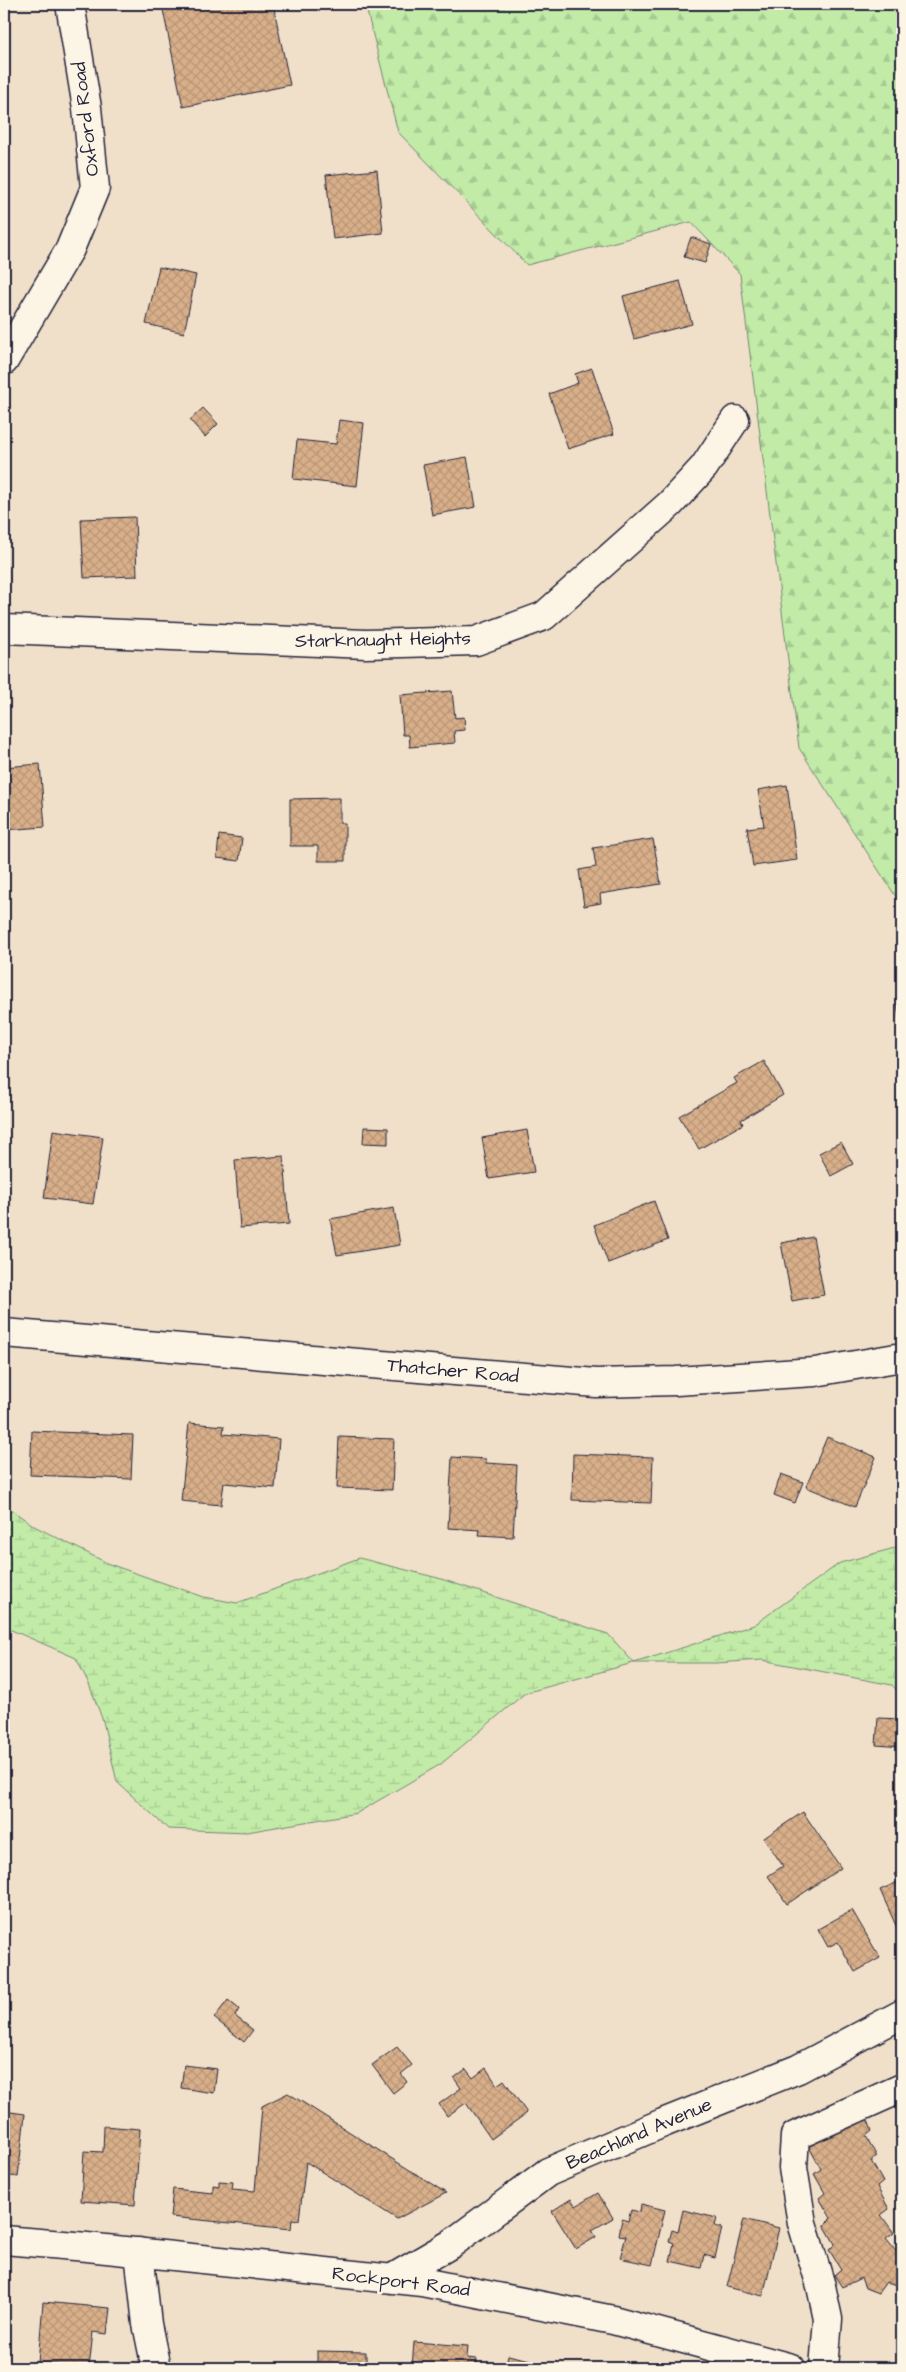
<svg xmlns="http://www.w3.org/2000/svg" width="906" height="2372" viewBox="0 0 906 2372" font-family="'Architects Daughter',sans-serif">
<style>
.forest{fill:url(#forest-firs);stroke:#728671}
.wetland{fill:url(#wetland-marsh);stroke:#728671}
.building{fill:url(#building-cross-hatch);stroke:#22223b}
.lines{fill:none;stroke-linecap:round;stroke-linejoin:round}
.minor-casing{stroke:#22223b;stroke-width:31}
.major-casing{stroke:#22223b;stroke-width:31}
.minor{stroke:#fcf5e5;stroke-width:28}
.major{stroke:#fcf5e5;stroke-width:28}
.labels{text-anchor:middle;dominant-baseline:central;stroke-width:5;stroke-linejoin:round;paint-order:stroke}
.street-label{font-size:19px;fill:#22223b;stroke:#fcf5e5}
</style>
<defs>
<pattern id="forest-firs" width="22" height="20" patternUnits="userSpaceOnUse" patternTransform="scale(1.25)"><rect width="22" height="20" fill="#c1eba7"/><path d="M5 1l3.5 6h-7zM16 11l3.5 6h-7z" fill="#a6c991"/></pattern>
<pattern id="wetland-marsh" width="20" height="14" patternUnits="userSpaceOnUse" patternTransform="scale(1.25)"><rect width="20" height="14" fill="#c1eba7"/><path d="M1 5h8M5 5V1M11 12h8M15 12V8" fill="none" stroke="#a6c991"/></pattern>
<pattern id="building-cross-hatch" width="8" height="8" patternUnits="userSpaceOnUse" patternTransform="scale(1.25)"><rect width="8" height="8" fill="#d8af89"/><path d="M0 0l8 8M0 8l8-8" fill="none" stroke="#b99677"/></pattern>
</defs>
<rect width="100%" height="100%" fill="#f1e0c9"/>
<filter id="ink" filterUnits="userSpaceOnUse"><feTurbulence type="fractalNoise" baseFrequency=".02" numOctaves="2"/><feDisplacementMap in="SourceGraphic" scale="10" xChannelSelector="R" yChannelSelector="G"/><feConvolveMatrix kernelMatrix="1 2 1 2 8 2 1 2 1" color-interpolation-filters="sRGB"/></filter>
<g filter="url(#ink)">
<path class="forest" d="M365,4H902V906L799,748L740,274L691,222L527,265L398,132Z"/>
<path class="wetland" d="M4,1505L36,1527L109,1564L204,1597L237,1603L359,1558L438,1578L608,1634L634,1663L754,1625L840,1563L902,1546V1696L892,1685L762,1660L716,1663H633L525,1693L441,1764L357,1813L247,1832L168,1829L117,1782L103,1721L89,1684L76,1658L9,1629L4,1630Z"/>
<path class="building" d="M167,4H273L290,85L183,107L162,5Z
M377,170L383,233L333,239L326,175Z
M691,237L711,244L705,263L684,257Z
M159,267L196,275L184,333L146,324Z
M680,281L692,324L634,339L623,296Z
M592,368L614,434L568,449L549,394L578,383L575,374Z
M203,408L218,424L205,437L190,420Z
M339,420L364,423L357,486L293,479L297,440L336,444Z
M467,457L476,507L432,515L423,465Z
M135,517L137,576L84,578L81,519Z
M452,691L455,718L464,717L465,730L454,731L455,743L410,747L409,735H403L400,695Z
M40,764L45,827L4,830V767Z
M787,785L797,860L753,866L747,828L764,826L758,790Z
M340,798V823H345V861H318V846H290V799Z
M219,835L242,838L239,861L217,858Z
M653,839L661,884L600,894L601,903L584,906L579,870L596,867L593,848Z
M902,1003V1029H901L897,1004Z
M764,1061L783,1095L741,1120L743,1124L699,1149L679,1116L737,1083L734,1078Z
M364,1127L388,1128V1144L363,1143Z
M53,1130L103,1137L93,1204L44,1198Z
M527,1130L534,1172L489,1179L482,1138Z
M841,1142L853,1164L831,1176L819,1153Z
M284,1156L289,1224L240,1228L235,1160Z
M654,1201L668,1240L608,1263L594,1225Z
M394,1208L400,1245L337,1255L330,1219Z
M813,1237L824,1295L792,1301L781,1243Z
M189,1423L224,1426L223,1434L279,1439L275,1488L224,1483L221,1505L181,1501Z
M32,1431L133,1435L131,1479L30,1475Z
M339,1437L394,1439L392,1490L337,1488Z
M827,1437L876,1457L855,1507L806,1487Z
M573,1454L653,1457L651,1503L572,1500Z
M452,1457L486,1459V1463L517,1465L513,1537L479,1535L480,1530L448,1528Z
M781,1474L803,1482L795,1503L774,1495Z
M878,1718L902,1719V1747L876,1745Z
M803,1812L841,1868L787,1904L768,1876L783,1866L764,1838Z
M902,1870V1939L880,1890L898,1882L894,1874Z
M852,1910L880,1958L855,1972L838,1942L828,1947L818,1929Z
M228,2000L239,2009L235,2016L253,2030L244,2042L214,2018Z
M397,2047L412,2065L401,2074L407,2082L393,2093L372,2065Z
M184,2065L217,2069L214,2093L181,2088Z
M486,2068L497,2085L504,2080L527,2113L491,2139L466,2103L447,2116L439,2104L461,2088L454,2078L466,2069L473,2078Z
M288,2093L446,2193L397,2219L306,2162L299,2220L292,2219L291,2229L170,2217L173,2189L213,2193V2185L219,2186V2181L233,2182L232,2189L255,2191L262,2106Z
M863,2107L872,2131L866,2136L877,2157L871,2161L883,2182L877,2187L889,2209L881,2215L894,2233L886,2239L902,2259V2286L886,2282L878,2293L865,2288L861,2278L842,2287L834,2275L841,2269L829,2250L835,2244L824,2225L831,2218L819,2198L825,2193L814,2174L821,2169L809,2147Z
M4,2111L25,2114L18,2177L4,2175Z
M104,2126L140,2129L135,2205L81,2201L84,2151L103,2152Z
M598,2193L613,2218L592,2230L596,2237L576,2249L552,2211L571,2199L576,2206Z
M641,2204L665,2210L652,2265L620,2258L626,2236L619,2235L622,2219L628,2221L631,2210L640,2212Z
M683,2210L717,2218L715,2226L722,2228L715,2258L704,2255L701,2268L670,2261L674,2243L669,2241L672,2230L678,2232Z
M744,2219L779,2228L763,2296L727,2287Z
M43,2302L110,2308L107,2334L93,2332L89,2368L38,2363Z
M414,2342L468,2346L467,2358L477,2359V2368H412Z
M317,2351L366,2352V2368H317Z
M508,2355L566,2368H505Z"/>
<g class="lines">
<g class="minor-casing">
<path id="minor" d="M4,361L70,249L95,188L87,108L70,4
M4,629L366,644L476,641L544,616L670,504L704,467L735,420
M4,2240L87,2247L422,2282L613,2320L791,2368
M139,2252L147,2324L156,2368
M391,2279L451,2244L548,2172L663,2123L798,2069L902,2014
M824,2368L828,2319L821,2286L802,2223L793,2168L795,2136L902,2088"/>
</g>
<g class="major-casing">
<path id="major" d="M4,1333L596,1383L676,1381L815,1372L902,1357"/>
</g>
<use href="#minor" class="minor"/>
<use href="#major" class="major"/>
</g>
</g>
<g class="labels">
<g class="street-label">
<text transform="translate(86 119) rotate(-97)">Oxford Road</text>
<text transform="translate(383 640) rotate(-1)">Starknaught Heights</text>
<text transform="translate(453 1371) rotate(5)">Thatcher Road</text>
<text transform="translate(639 2134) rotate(-23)">Beachland Avenue</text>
<text transform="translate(401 2282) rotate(7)">Rockport Road</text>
</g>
</g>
<rect width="906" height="2372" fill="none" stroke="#fcf5e5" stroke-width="20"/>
<rect x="10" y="10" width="886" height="2352" fill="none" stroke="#22223b" stroke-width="2" filter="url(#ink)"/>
</svg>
